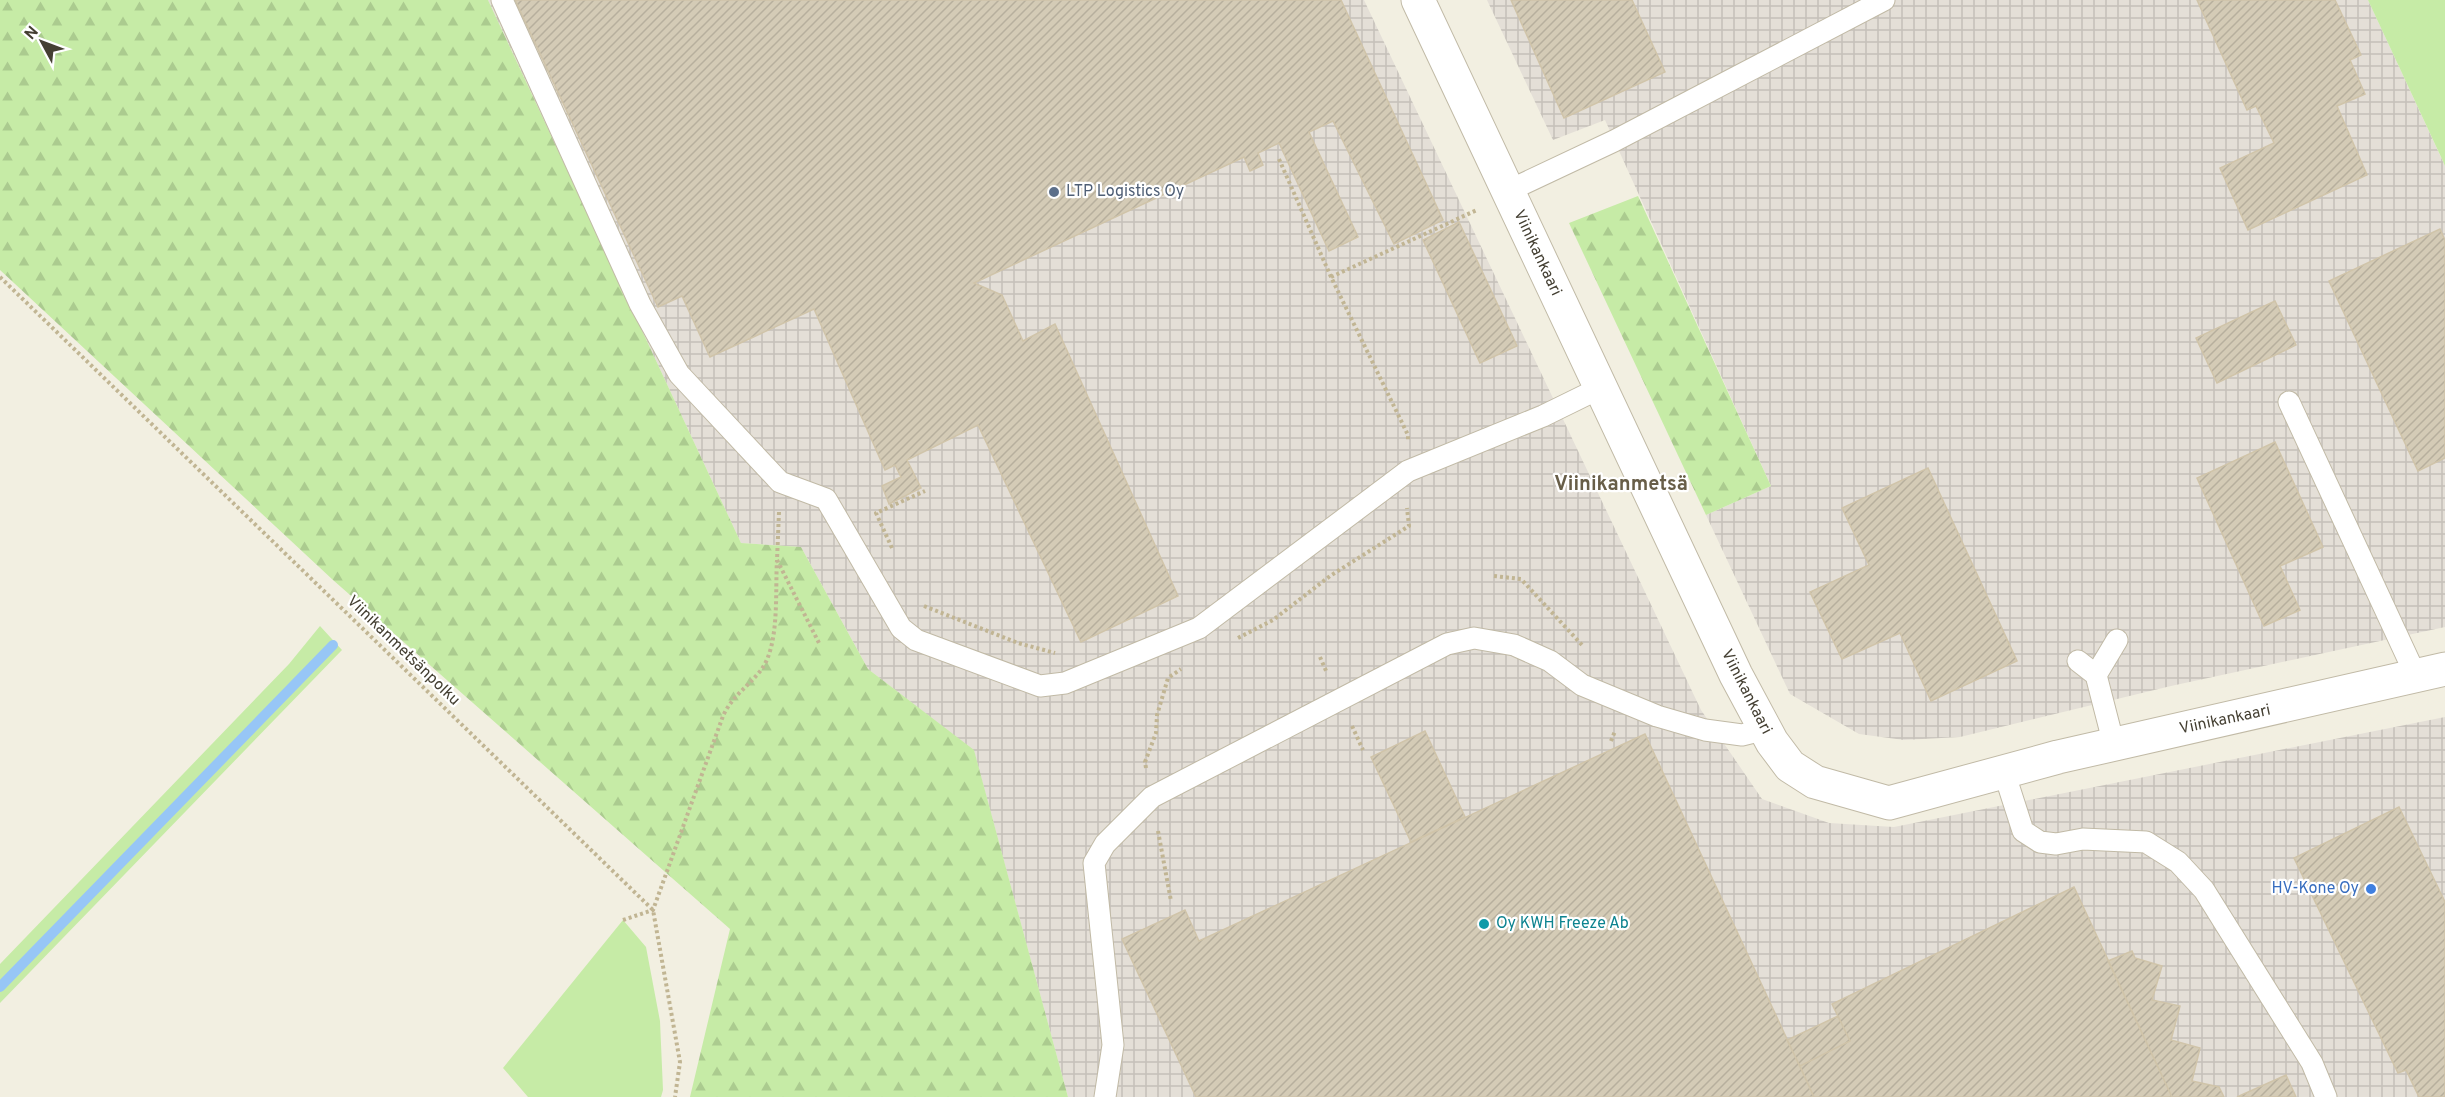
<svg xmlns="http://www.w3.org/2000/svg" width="2445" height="1097" viewBox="0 0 2445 1097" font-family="Overpass,sans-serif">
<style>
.industrial{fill:url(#industrial-grid)}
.grass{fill:#c6eba6}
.forest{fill:url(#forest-firs)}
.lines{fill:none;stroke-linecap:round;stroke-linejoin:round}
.stream{stroke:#97c6f6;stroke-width:10}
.building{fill:url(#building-hatch);stroke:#d0c4a9;stroke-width:1.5}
.lane-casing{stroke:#c1baa6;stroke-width:23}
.street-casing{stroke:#c1baa6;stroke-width:35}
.path{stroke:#c1b593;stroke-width:4;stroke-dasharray:3 3;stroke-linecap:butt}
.lane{stroke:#fff;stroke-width:21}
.street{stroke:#fff;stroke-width:33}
.service-dot{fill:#5c6f8a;stroke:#fff;stroke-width:2}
.shop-dot{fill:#3f7fe0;stroke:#fff;stroke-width:2}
.culture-dot{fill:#0f9aa8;stroke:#fff;stroke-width:2}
.labels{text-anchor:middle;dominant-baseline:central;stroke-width:4.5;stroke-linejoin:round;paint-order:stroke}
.service-label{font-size:16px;fill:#4e5e75;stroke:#fff;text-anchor:start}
.street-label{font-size:16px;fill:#443f32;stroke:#fff}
.shop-label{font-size:16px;fill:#366cbe;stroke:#fff;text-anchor:end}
.culture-label{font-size:16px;fill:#0d838f;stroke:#fff;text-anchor:start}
.quarter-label{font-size:20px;font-weight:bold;fill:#685e48;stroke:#fff}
</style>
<defs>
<pattern id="industrial-grid" width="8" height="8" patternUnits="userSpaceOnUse" patternTransform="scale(1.5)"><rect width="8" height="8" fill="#e4dfd7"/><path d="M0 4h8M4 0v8" fill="none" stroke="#c5c0b9"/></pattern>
<pattern id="forest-firs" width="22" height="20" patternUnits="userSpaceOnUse" patternTransform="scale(1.5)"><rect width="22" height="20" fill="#c6eba6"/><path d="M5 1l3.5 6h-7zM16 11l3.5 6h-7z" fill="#abcb8f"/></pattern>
<pattern id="building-hatch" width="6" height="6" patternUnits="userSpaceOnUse" patternTransform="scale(1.5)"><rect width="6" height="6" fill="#d4cbb6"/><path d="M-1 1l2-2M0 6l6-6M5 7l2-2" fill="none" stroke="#b7af9d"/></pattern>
</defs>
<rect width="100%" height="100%" fill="#f2efe1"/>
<path class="industrial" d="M488,0H1364L1701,710L1762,799L1829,823L1894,827L2445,717V1097H1068L974,751L868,669L801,547L741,543Z
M1487,0H2368L2445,166V627L2171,686L1960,737L1904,740L1859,734L1790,694L1706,515L1771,486L1605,120L1553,140Z"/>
<path class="grass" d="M2368,0H2445V166L2441,157Z
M320,626L342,650L0,1003V964L289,664Z
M623,920L646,947L660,1021L663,1090L661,1097H528L503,1068Z"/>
<path class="forest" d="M0,0H488L741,543L801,547L868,669L974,750L1068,1097H690L730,929L333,580L0,270Z
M1638,196L1771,486L1706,515L1569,223Z"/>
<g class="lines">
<path class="stream" d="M0,987L333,645"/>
</g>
<path class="building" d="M515,0H1341L1443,220L1394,244L1333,121L1309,132L1358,237L1329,251L1279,143L1258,153L1263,165L1250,171L1244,157L974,283L1002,295L1023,341L1055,324L1178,596L1081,642L978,425L907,460L921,488L889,504L882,486L901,477L895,465L885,470L814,309L710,357L682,296L658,307Z
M1511,0H1632L1665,72L1564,118Z
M2197,0H2335L2361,55L2350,60L2365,94L2337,106L2367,175L2248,230L2220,168L2274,143L2256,106L2247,110Z
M1459,222L1517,346L1480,363L1423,240Z
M2440,229L2445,240V458L2418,471L2329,281Z
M2275,301L2296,345L2217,383L2196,338Z
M2275,442L2323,547L2280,566L2300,610L2264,626L2197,478Z
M1928,468L2017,661L1931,701L1900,633L1842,659L1810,592L1869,565L1842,508Z
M1425,731L1465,817L1411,842L1371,757Z
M1645,734L1814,1097H1196L1122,939L1185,910L1199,941Z
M2399,807L2445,902V1097H2419L2406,1070L2398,1073L2294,858Z
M2074,887L2172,1097H1814L1800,1066L1850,1041L1832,1004Z
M2132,951L2135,958L2162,966L2152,1000L2180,1006L2171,1040L2200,1048L2192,1081L2219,1087L2224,1097H2172L2108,961Z
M1838,1016L1850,1041L1800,1066L1787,1040Z
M2286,1075L2296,1097H2237Z"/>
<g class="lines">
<g class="lane-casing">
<path id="lane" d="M502,0L640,304L679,374L780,482L826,499L901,628L916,640L1040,686L1065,683L1199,628L1408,471L1543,416L1600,388
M1508,191L1614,141L1884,0
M2289,402L2416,676
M2078,661L2096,675L2114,745
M2096,675L2117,640
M2004,772L2023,831L2040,842L2056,844L2083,839L2146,842L2178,862L2204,890L2312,1063L2326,1097
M1105,1097L1113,1045L1094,863L1105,844L1152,797L1447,644L1474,638L1514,645L1550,661L1582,685L1657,716L1705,730L1742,735L1766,729"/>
</g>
<g class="street-casing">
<path id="street" d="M1418,0L1736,675L1772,742L1790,766L1815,782L1889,803L2058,757L2445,669"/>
</g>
<path class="path" d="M1279,159L1331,277L1408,435V441
M0,277L653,910L680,1062L675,1097
M1331,277L1477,210
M779,512L777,560L820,645
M892,548L876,513L925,491
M1494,576L1521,579L1582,645
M924,606L1018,643L1055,653
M1238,638L1273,620L1330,576L1409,526L1407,508
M1320,657L1327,673
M1352,726L1363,750
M1611,741L1615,731
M1146,768L1145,762L1156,733L1157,715L1168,678L1181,669
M1158,831L1171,901
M623,920L653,910L723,716C732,696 748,687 761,670C780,645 775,591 777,560"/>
<use href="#lane" class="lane"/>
<use href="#street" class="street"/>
</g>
<circle class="service-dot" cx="1054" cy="192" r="6"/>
<circle class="shop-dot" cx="2371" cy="889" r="6"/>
<circle class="culture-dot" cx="1484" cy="924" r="6"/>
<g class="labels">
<g class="service-label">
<text x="1066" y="192">LTP Logistics Oy</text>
</g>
<g class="street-label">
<text transform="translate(1537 253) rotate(65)">Viinikankaari</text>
<text transform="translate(403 651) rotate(44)">Viinikanmetsänpolku</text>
<text transform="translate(1746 692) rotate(63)">Viinikankaari</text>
<text transform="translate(2225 720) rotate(-12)">Viinikankaari</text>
</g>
<g class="shop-label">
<text x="2359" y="889">HV-Kone Oy</text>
</g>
<g class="culture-label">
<text x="1496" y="924">Oy KWH Freeze Ab</text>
</g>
<g class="quarter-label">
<text x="1621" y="485">Viinikanmetsä</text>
</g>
</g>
<g transform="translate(42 42) rotate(311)" stroke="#ffffff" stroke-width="4.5" paint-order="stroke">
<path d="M0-4.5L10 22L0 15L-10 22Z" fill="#443f32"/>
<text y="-9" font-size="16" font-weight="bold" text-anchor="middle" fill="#443f32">N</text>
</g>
</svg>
